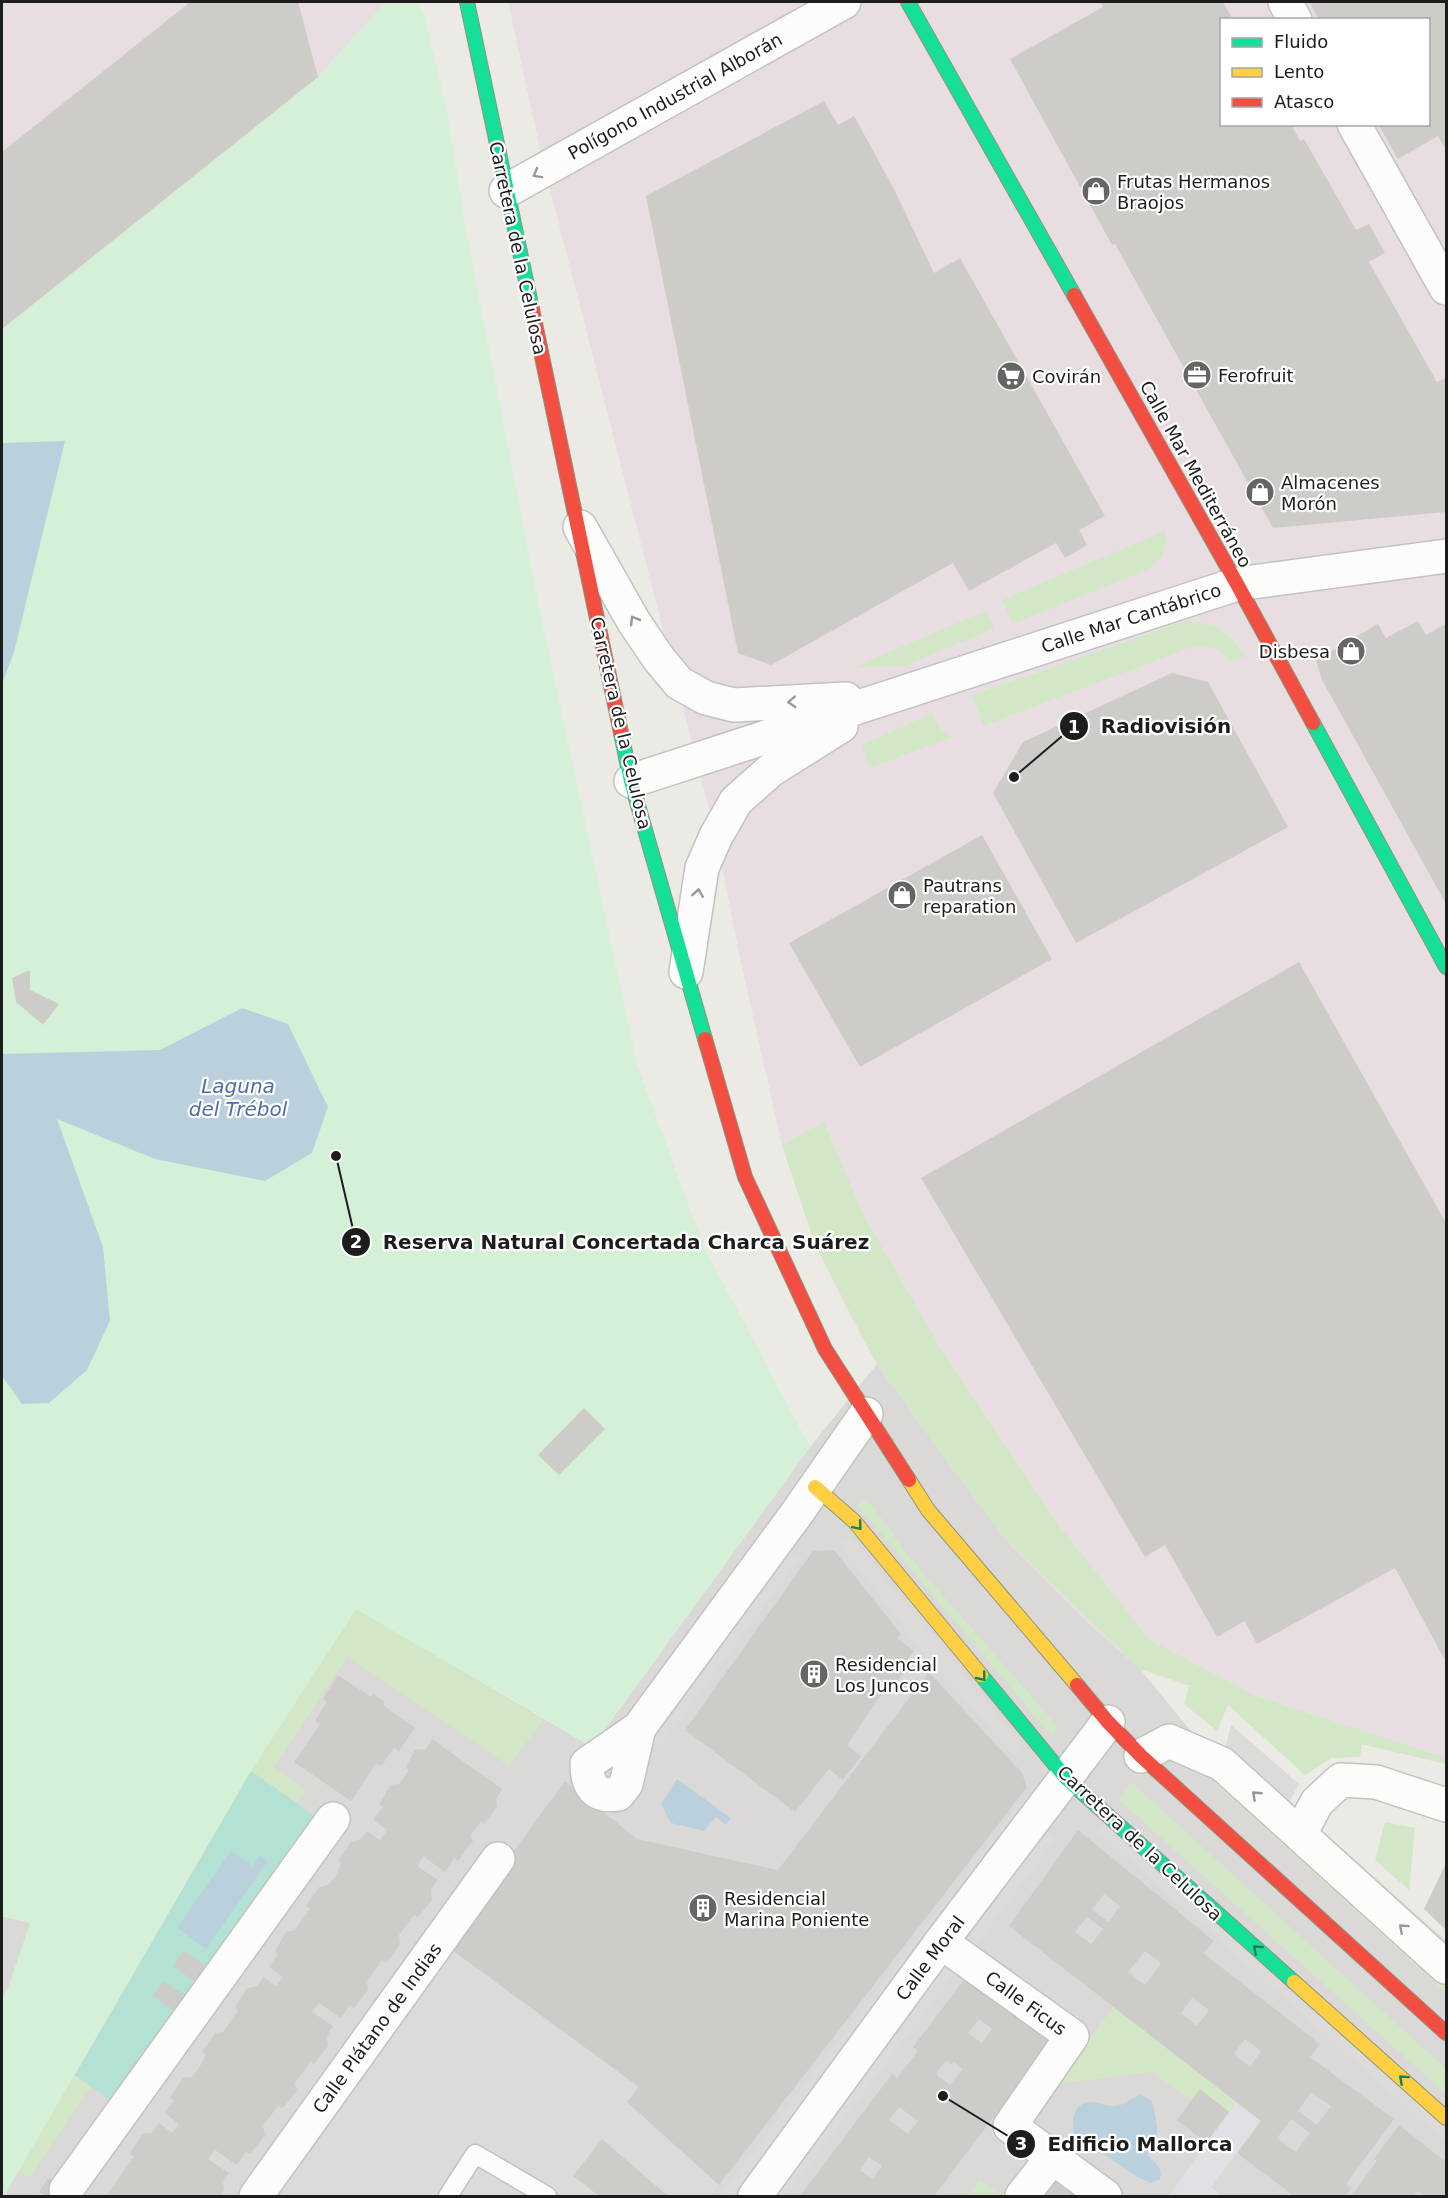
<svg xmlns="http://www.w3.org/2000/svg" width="1448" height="2198" viewBox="0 0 1448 2198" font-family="'DejaVu Sans',sans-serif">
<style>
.residential{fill:#dad9d7}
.industrial{fill:#e8dee2;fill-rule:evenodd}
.grass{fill:#d2e7c5}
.park{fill:#d4f1d8}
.pitch{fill:#b3e1d4}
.parking{fill:#dcdbd9}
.plaza{fill:#e1e0e4}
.water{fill:#bad0dd}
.building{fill:#ceccc8;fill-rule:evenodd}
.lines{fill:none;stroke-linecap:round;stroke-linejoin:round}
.lane-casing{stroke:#c2c2c0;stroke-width:21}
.street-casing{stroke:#c2c2c0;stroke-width:36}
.fast-casing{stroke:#8f947f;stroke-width:16}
.slow-casing{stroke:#8f947f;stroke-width:16}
.jam-casing{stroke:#8f947f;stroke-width:16}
.lane{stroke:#fcfcfb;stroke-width:18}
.street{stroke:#fcfcfb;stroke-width:33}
.fast{stroke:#16e098;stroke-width:14}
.slow{stroke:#ffcf43;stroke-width:14}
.jam{stroke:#f24e42;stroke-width:14}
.oneway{stroke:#989897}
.oneway2{stroke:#1a7e5a}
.labels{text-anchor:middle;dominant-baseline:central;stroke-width:4.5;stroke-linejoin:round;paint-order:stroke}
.street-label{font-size:18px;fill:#1d1d1d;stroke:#fff}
.poi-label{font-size:18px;fill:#1d1d1d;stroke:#fff;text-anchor:start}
.water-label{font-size:20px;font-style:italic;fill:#4f6da7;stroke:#fff}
.leader{fill:none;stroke:#1d1d1d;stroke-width:2}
.callout-dot{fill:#1d1d1d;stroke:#fff;stroke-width:2}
.mark-label{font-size:18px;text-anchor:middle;font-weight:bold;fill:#fff}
.callout-label{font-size:20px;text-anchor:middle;font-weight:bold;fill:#1d1d1d;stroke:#fff;stroke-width:4.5;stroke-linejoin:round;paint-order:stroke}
</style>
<rect width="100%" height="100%" fill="#ebeae5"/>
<path class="residential" d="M877,1364L952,1468L1007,1541L1082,1617L1140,1669L1253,1807L1446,1978V2196H4L251,1771L356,1609L592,1747L810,1447Z
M2,1916L31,1923L9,1986L2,2000Z"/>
<path class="industrial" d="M2,2H386L318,77L2,329Z
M508,2H1446V1764L1362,1744L1140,1669L1082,1617L1007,1541L952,1468L877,1365L848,1311L815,1244L782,1145L739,953L716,836L542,158ZM1222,20H1428V124H1222Z"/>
<path class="grass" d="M1165,531C1170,551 1161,558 1147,570L1013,624L1002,600Z
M985,611L995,628L902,667H854Z
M1186,621C1217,623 1228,631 1246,656L1231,661C1219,650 1213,646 1197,645L983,726L972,695Z
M933,713L938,727L952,737L870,768L862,745Z
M824,1122L863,1214L938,1344L1060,1527L1150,1640L1256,1696L1446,1758V1764L1362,1744L1360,1757L1331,1758L1305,1775L1228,1705L1217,1731L1184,1704L1189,1686L1224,1697L1140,1669L1007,1541L952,1468L877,1364L815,1244L782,1145Z
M861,1500L868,1502L875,1509L906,1553L1054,1722L1057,1726L1054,1734L1049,1733L857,1505Z
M356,1609L543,1720L509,1766L347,1657L273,1767L306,1790L296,1803L312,1814L216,1832L251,1771Z
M1214,1776L1446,1980V1993L1213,1782Z
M1131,1782L1446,2069V2094L1118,1799Z
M1385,1822L1415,1828L1409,1890L1375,1860Z
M161,1926L91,2087L30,2178L19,2171Z
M1113,2007L1236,2102L1229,2112L1200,2090L1191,2100L1152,2072L1057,2084Z
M980,2180L1003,2196H967Z"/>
<path class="park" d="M386,2H417L424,14L447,112L467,236L540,612L637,1065L704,1247L810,1447L592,1747L356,1609L251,1771L4,2196H2V2000L9,1986L30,1923L2,1916V329L318,77Z"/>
<path class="pitch" d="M251,1771L318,1818L111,2101L75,2075Z"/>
<path class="parking" d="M850,1536L1024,1747L1015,1757L916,1643L839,1543Z
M788,1552L798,1560L660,1746L650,1739Z
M1231,1725L1299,1784L1287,1806L1225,1749Z
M1019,1803L1027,1809L732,2196H719Z
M1104,1825L1446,2129V2142L1098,1832Z
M1046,1833L1055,1840L786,2196H771Z
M1334,1841L1446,1941V1953L1329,1847Z
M445,1945L639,2087L627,2102L719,2185L711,2196H263Z"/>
<path class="plaza" d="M1236,2102L1261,2121L1211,2187L1222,2196H1169Z"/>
<path class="water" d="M65,441L14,652L2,684V443Z
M242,1008L288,1024L328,1107L312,1153L265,1181L155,1159L57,1119L103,1247L110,1321L87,1370L49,1403L22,1404L2,1376V1054L160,1050Z
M677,1779L731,1818L726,1825L716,1817L704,1831L671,1823L661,1804Z
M231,1851L253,1866L260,1856L268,1861L206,1949L177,1928Z
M1141,2095L1152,2101C1157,2125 1162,2134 1147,2155C1155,2162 1163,2168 1160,2179L1151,2183L1137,2177L1075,2134C1070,2121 1074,2101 1092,2102C1103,2103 1106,2108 1120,2105C1127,2103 1133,2097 1141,2095Z"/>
<path class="building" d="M190,2H298L318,77L2,329V152Z
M1100,2H1223L1233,20H1222V124H1291L1300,141L1304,139L1356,230L1369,224L1385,253L1369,262L1437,382L1446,378V512L1273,528L1115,244L1112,245L1010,59L1103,7Z
M1309,2H1446V150L1438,136L1398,159L1378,124H1428V20H1319Z
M824,101L838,125L854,116L894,189L934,273L960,258L1105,516L1079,530L1087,545L1065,558L1056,543L969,591L953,563L771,665L738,653L646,196Z
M1418,621L1426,635L1446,624V904L1322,680L1316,660L1378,624L1386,638Z
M1172,673L1208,682L1288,827L1076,943L993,793L1023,742Z
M982,835L1052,959L860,1067L789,943Z
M1299,962L1446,1223V1662L1395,1568L1257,1644L1245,1621L1217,1637L1165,1545L1145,1557L921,1178Z
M30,970V990L59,1004L43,1025L16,1002L12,978Z
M584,1408L605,1429L559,1475L538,1455Z
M834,1550L901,1634L897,1638L914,1651L904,1664L908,1667L886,1696L882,1693L847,1745L861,1756L843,1780L829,1769L795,1812L685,1730L813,1551Z
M929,1672L1022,1773L1027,1787L719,2185L627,2102L639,2087L445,1945L565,1781L637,1839L778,1870Z
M338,1675L371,1697L373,1694L385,1702L383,1705L415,1728L399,1751L394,1748L381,1766L376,1763L351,1801L294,1762L320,1724L315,1721L327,1702L323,1699Z
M432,1739L502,1789L496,1799L497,1807L484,1824L481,1821L471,1835L473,1844L471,1843L458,1861L454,1858L445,1872L423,1856L417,1866L438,1880L431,1890L432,1900L418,1917L414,1915L399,1935L400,1945L386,1963L382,1960L367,1982L368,1990L354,2008L350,2005L341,2018L319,2003L312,2012L333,2026L327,2036L328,2046L314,2064L311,2061L295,2083L297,2091L282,2109L278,2106L263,2126L265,2136L250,2154L246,2152L237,2165L215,2150L208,2159L229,2173L223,2183L224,2190L220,2196H106L134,2157L130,2154L142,2134L152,2133L159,2123L172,2133L179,2124L165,2113L174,2100L170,2098L183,2078L192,2077L199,2068L206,2055L202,2052L215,2033L223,2032L238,2010L235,2007L247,1988L257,1986L263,1977L276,1986L283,1977L269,1967L278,1954L275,1951L286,1932L295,1930L310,1909L306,1906L319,1887L328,1885L335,1877L342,1863L338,1861L351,1842L361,1839L367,1831L380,1840L387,1830L373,1820L383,1807L379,1805L390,1785L399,1784L409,1770L405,1768L415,1750L426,1749Z
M1078,1830L1214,1941L1203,1953L1320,2044L1310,2057L1394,2119L1346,2184L1352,2188L1345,2196H1294L1237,2153L1261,2121L1009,1926ZM1104,1894L1120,1906L1109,1922L1092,1910ZM1087,1917L1103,1929L1091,1944L1075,1932ZM1145,1951L1161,1963L1145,1985L1128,1972ZM1192,1998L1209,2010L1197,2026L1181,2013ZM1245,2039L1261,2051L1250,2067L1234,2054ZM1311,2092L1331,2106L1317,2125L1298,2111ZM1291,2119L1310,2133L1296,2152L1277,2138Z
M1446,1863V1930L1424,1909Z
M184,1951L208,1967L197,1983L173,1966Z
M966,1977L1051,2041L934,2196H800L892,2074L897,2078L918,2051L913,2047ZM979,2019L992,2029L982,2043L968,2033ZM946,2060L952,2065L954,2062L962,2069L950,2085L936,2074ZM899,2107L918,2121L908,2134L889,2120ZM869,2157L882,2166L873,2179L860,2170Z
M163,1981L186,1996L175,2012L153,1996Z
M1200,2089L1229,2112L1206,2143L1177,2120Z
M1399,2125L1446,2162V2196H1425L1417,2191L1413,2196H1351L1377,2161L1374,2159Z
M602,2139L668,2196H599L573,2176Z
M1053,2171L1086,2196H1034Z
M48,2178L73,2195L71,2196H46L39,2192Z"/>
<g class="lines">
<g class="lane-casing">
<path id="lane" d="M448,2196L475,2154L547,2196"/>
</g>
<g class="street-casing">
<path id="street" d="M1285,2L1295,20
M1354,124L1446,288
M506,191L844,2
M580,527L634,622L659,659L679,683L706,698L734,705L846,699
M631,781L1237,584L1446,556
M686,972L702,868L716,836L736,801L771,770L841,726
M639,1728L626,1784L618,1794C595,1798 587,1786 587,1764L639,1728L797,1513L866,1414
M1141,1756L1169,1741L1222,1764L1446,1967
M1300,1834L1317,1802L1341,1780L1376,1782L1446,1805
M941,1942L1072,2036L1010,2126L1105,2196
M66,2190L333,1819
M256,2196L498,1859
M755,2196L941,1942L1108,1722
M1022,2196L1052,2158"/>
</g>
<g class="fast-casing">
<path id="fast" d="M467,2L532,309
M908,2L1074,295
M1313,723L1446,967
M621,733L631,781L705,1039
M981,1675L1066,1778L1294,1982"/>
</g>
<g class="slow-casing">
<path id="slow" d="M909,1480L928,1510L1077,1685
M815,1487L854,1521L981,1675
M1294,1982L1446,2118"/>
</g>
<g class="jam-casing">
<path id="jam" d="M1074,295L1237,584L1313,723
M532,309L621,733
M705,1039L745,1177L825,1349L909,1480
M1077,1685L1108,1722L1141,1756L1446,2033"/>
</g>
<use href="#lane" class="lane"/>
<use href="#street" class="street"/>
<use href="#fast" class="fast"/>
<use href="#slow" class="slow"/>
<use href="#jam" class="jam"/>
</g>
<defs><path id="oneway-chevron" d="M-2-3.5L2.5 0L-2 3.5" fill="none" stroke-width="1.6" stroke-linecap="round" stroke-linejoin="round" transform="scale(1.5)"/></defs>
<g class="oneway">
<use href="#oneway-chevron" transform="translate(537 174) rotate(151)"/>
<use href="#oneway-chevron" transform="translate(634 620) rotate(-121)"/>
<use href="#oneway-chevron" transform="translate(792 702) rotate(177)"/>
<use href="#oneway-chevron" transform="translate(698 893) rotate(-81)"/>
<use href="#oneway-chevron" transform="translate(1256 1795) rotate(-137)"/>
<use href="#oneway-chevron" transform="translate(1403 1928) rotate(-138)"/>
</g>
<g class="oneway2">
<use href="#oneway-chevron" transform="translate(858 1526) rotate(49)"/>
<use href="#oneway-chevron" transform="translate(982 1677) rotate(51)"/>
<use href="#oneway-chevron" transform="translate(1257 1949) rotate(-138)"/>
<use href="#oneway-chevron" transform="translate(1403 2079) rotate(-138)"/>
</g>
<defs>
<g id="shop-disc" transform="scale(1.5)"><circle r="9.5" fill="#656563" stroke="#fff"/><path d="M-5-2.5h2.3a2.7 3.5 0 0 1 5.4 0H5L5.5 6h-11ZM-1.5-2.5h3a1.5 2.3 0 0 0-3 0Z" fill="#fff"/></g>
<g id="office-disc" transform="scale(1.5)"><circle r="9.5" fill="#656563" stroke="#fff"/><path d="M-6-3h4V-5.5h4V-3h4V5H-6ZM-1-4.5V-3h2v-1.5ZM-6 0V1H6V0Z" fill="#fff"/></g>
<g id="supermarket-disc" transform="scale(1.5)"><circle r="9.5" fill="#656563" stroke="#fff"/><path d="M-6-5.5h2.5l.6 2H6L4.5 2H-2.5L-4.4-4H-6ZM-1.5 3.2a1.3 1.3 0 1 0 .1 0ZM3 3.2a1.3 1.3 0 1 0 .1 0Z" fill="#fff"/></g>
<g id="building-disc" transform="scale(1.5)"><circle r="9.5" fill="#656563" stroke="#fff"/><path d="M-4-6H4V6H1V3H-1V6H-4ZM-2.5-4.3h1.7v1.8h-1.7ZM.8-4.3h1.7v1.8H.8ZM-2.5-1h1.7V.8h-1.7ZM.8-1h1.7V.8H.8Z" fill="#fff"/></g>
</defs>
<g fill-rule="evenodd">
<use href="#shop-disc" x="1096" y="191"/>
<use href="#office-disc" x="1197" y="375"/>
<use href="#supermarket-disc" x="1011" y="376"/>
<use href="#shop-disc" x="1260" y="492"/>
<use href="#shop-disc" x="1351" y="651"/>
<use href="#shop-disc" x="902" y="895"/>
<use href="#building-disc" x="814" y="1674"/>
<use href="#building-disc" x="703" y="1908"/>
</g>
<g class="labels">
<g class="street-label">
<text transform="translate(675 96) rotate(-29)">Polígono Industrial Alborán</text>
<text transform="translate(518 248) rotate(78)">Carretera de la Celulosa</text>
<text transform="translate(1196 474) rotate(61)">Calle Mar Mediterráneo</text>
<text transform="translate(1131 618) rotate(-18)">Calle Mar Cantábrico</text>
<text transform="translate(621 723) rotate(77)">Carretera de la Celulosa</text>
<text transform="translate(1140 1843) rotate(43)">Carretera de la Celulosa</text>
<text transform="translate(930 1958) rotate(-53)">Calle Moral</text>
<text transform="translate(1026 2003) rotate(36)">Calle Ficus</text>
<text transform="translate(377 2028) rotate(-54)">Calle Plátano de Indias</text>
</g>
<g class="poi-label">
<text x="1117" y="181">Frutas Hermanos<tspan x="1117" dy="21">Braojos</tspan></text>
<text x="1218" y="375">Ferofruit</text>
<text x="1032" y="376">Covirán</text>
<text x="1281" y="482">Almacenes<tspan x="1281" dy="21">Morón</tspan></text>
<text x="1330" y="651" text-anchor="end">Disbesa</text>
<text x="923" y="885">Pautrans<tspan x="923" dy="21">reparation</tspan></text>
<text x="835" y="1664">Residencial<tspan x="835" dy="21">Los Juncos</tspan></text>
<text x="724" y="1898">Residencial<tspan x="724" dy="21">Marina Poniente</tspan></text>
</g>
<g class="water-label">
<text x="238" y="1086">Laguna<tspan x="238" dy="23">del Trébol</tspan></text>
</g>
</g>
<path class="leader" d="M1014 777L1074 726M336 1156L356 1242M943 2096L1021 2144"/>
<g class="callout-dot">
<circle cx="1014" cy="777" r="6"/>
<circle cx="336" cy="1156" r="6"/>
<circle cx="943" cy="2096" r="6"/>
<circle cx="1074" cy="726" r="15"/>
<circle cx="356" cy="1242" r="15"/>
<circle cx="1021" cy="2144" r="15"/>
</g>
<g class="mark-label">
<text x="1074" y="733">1</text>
<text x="356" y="1248">2</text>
<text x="1021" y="2150">3</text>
</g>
<g class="callout-label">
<text x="1166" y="733">Radiovisión</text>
<text x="626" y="1249">Reserva Natural Concertada Charca Suárez</text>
<text x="1140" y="2151">Edificio Mallorca</text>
</g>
<rect width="1448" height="2198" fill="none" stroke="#1d1d1d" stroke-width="6"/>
<rect x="1220" y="18" width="210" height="108" fill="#ffffff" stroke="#a5a5a5" stroke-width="1.5"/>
<rect x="1232" y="38" width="30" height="9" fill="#16e098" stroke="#a5a5a5" stroke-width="1.5"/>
<text x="1274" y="48" font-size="18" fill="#1d1d1d">Fluido</text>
<rect x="1232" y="68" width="30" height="9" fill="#ffcf43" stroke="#a5a5a5" stroke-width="1.5"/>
<text x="1274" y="78" font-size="18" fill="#1d1d1d">Lento</text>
<rect x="1232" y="98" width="30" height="9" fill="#f24e42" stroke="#a5a5a5" stroke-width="1.5"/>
<text x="1274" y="108" font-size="18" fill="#1d1d1d">Atasco</text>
</svg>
